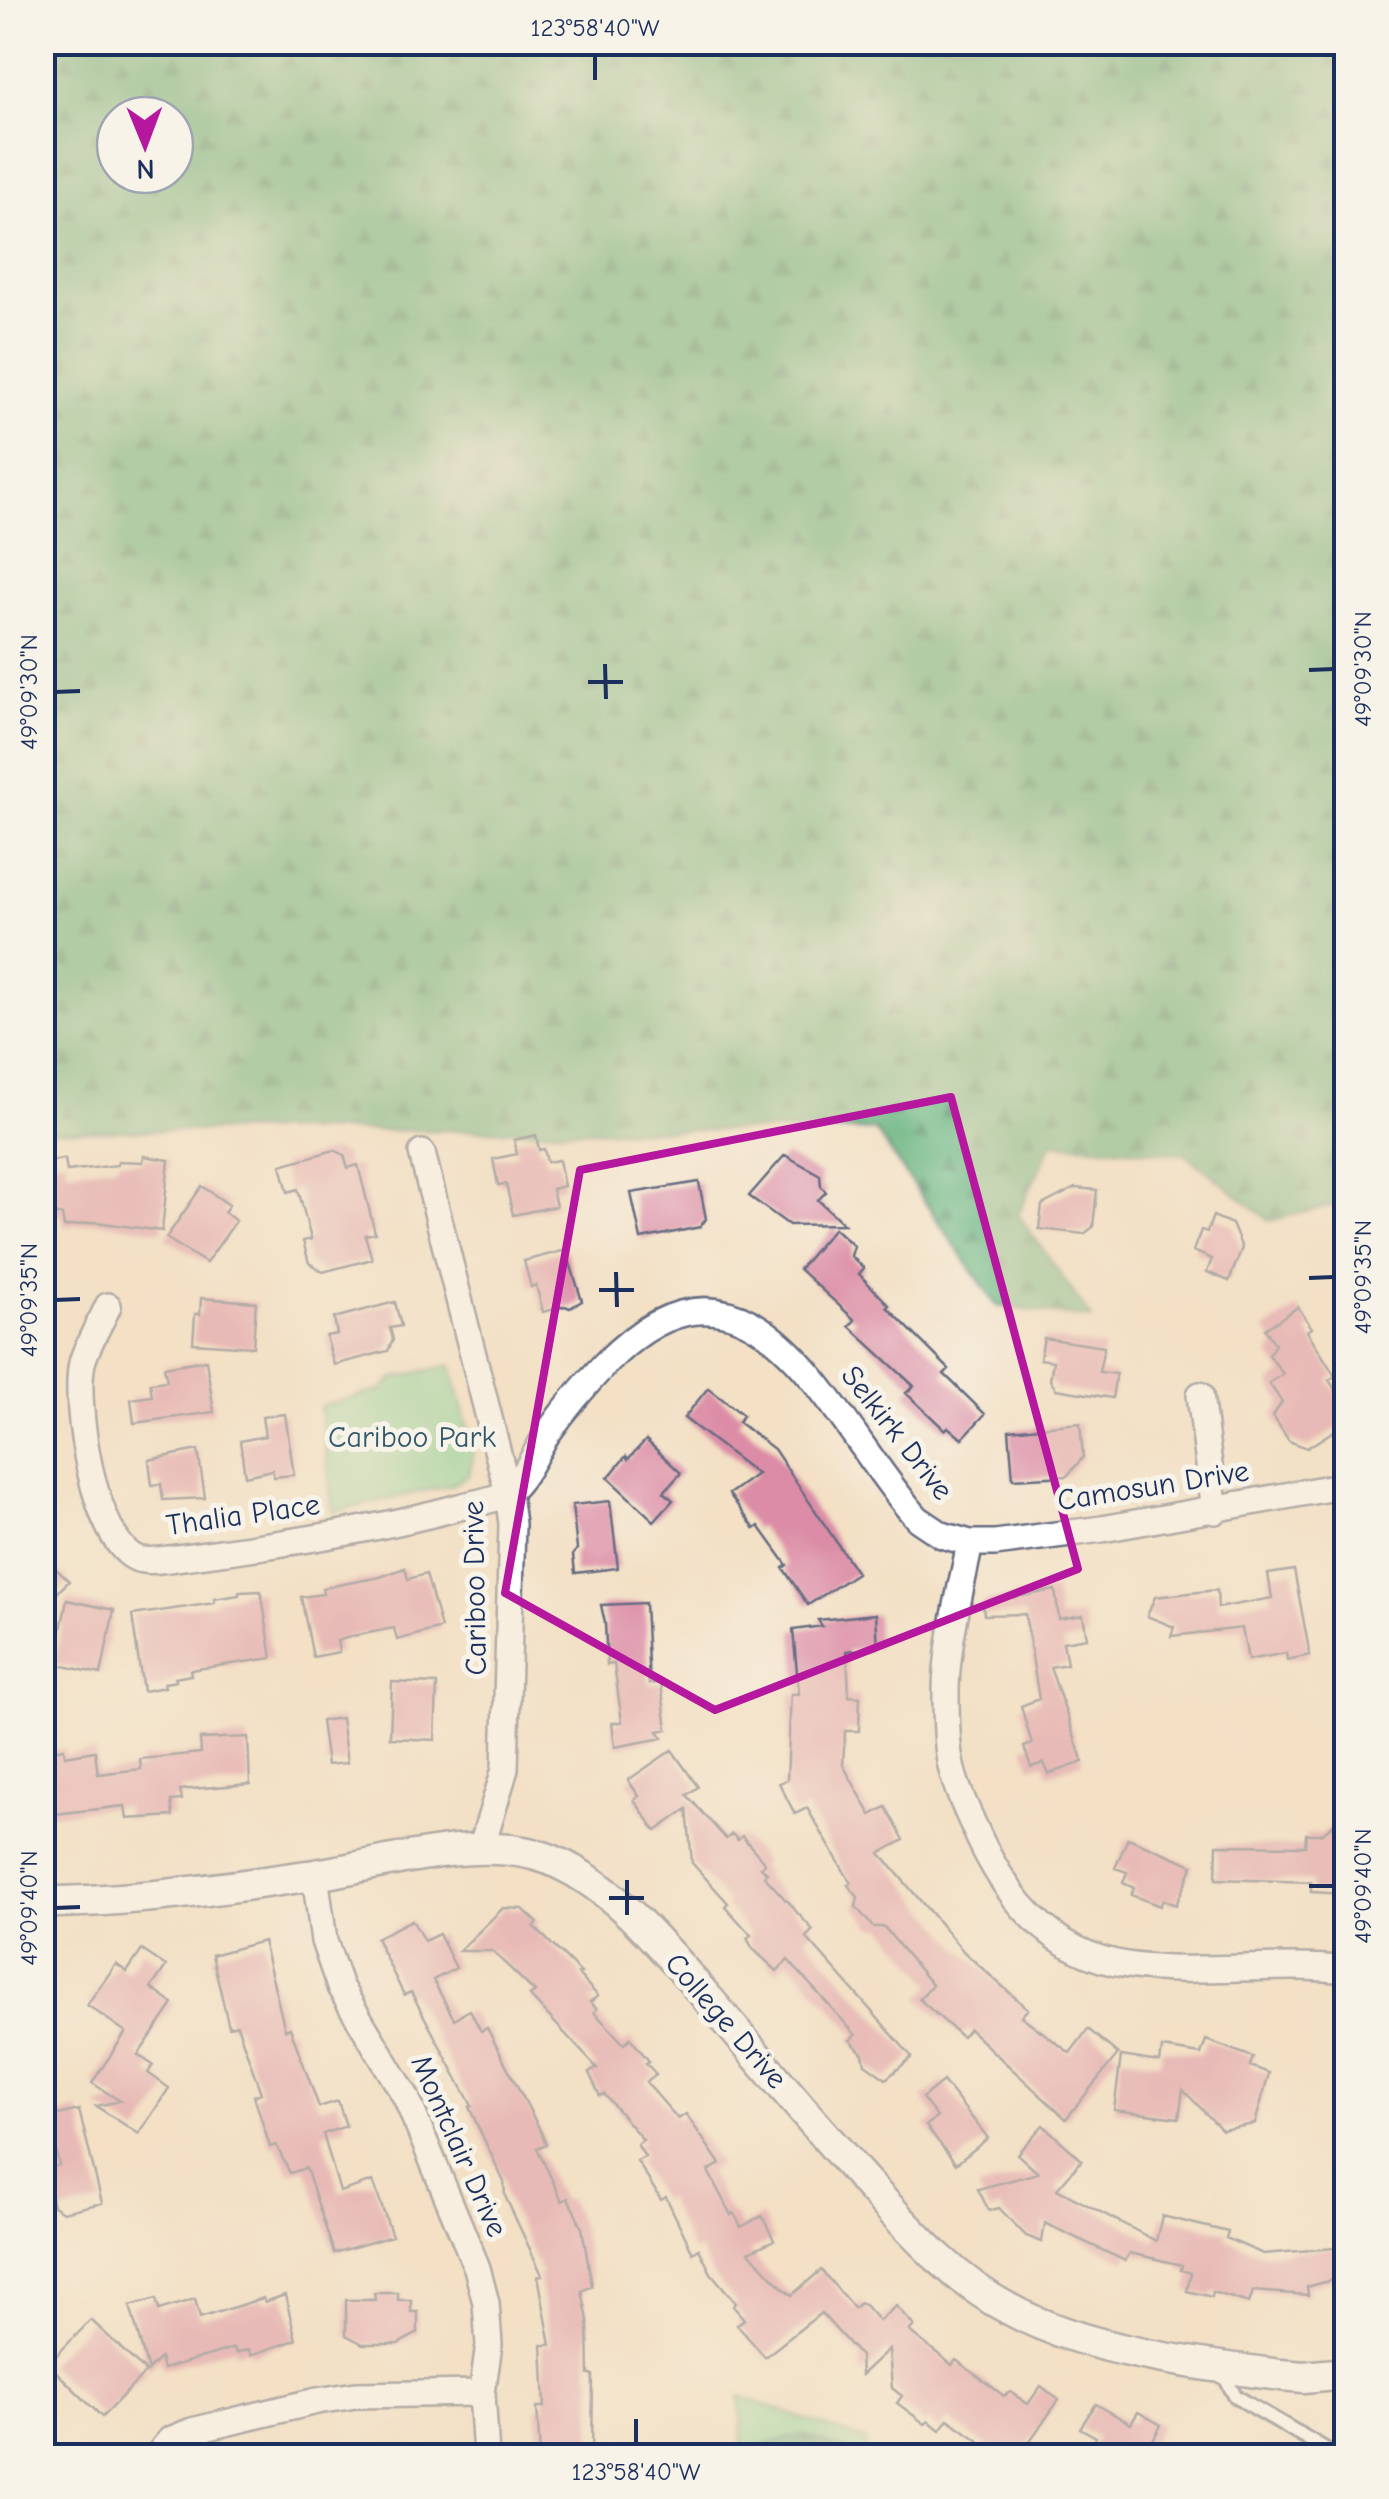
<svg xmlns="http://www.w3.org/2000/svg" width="1389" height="2499" viewBox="0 0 1389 2499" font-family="'Comic Neue',sans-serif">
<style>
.green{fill:#7cd194;stroke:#4c8079;stroke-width:2.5}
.forest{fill:url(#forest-firs);stroke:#40716e;stroke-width:2.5;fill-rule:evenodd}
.building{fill:#dc8ca6}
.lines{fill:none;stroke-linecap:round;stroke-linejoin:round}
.service-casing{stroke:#676d82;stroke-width:18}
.minor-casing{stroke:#676d82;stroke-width:30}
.tertiary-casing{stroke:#676d82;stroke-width:35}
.service{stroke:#fff;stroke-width:12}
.minor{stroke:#fff;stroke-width:25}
.tertiary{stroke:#fff;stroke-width:30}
.marked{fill:none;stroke:#b5179e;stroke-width:8;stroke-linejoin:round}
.ticks{fill:none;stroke:#1b2f5e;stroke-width:4}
.labels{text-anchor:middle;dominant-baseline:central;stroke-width:10;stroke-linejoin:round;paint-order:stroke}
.street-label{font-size:30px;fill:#1b2f5e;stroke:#f7f3e8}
.park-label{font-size:30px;fill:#33586c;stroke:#f7f3e8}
.neatline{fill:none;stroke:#1b2f5e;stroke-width:4}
.ticks-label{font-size:25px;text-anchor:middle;fill:#1b2f5e}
</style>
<defs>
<pattern id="forest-firs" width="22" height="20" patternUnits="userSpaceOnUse" patternTransform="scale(2.5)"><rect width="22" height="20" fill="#65b37e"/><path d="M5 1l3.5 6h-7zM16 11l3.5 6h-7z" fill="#52926a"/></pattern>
</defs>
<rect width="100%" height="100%" fill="#f7f3e8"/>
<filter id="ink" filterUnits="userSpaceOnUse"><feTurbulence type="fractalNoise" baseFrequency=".01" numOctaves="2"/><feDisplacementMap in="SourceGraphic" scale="20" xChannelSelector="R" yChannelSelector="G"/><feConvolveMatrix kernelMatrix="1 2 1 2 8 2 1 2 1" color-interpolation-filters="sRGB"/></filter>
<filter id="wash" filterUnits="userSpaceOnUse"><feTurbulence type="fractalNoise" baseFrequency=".0048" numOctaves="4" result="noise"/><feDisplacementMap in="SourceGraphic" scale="40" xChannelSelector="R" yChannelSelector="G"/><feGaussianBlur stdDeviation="2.25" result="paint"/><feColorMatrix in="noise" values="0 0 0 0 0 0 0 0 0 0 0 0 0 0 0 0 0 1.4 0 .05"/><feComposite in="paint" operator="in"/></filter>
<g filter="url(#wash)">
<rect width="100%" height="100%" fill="#f3e0c5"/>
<path class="green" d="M451,1365L474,1452L469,1475L451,1485L333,1512L320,1406L382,1390L394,1378Z
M740,2396L866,2441L867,2456H743Z"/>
<path class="forest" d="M42,43H1346V1202L1270,1221L1185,1154L1052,1143L1018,1214L1092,1319L997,1306L875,1130L43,1131ZM115,115H175V175H115Z
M803,2435L859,2456H726L733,2452Z"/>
<g id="blocks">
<path class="building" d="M536,1135L539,1150L544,1149L547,1162L559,1160L564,1186L552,1189L556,1206L513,1215L506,1184L498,1185L493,1159L517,1154L514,1140Z
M334,1150L344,1155L348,1168L358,1165L375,1233L365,1235L372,1259L323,1272L309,1263L303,1241L311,1239L298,1189L288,1192L281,1165Z
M785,1155L820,1175L821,1186L826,1192L818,1200L844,1224L789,1225L749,1196Z
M144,1156L169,1160L162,1231L96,1222L64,1227L62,1215L42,1214V1162L65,1159L67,1171L118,1165V1161L143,1162Z
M699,1182L706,1219L700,1227L641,1239L631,1193Z
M202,1186L229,1205L224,1212L236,1221L206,1263L166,1238Z
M1075,1188L1097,1190L1093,1227L1084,1234L1039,1229L1042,1205Z
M1213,1216L1232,1224L1242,1248L1229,1281L1207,1272L1212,1259L1193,1251L1201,1230L1207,1232Z
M834,1228L854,1246L851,1256L864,1268L859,1274L889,1305L887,1307L949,1369L944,1374L985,1414L962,1439L948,1427L945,1430L906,1393L914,1386L849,1326L855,1320L799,1269Z
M566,1250L582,1301L570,1308L565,1306L543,1312L536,1285L531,1287L524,1261Z
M201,1298L256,1302L253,1347L193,1343L195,1314H200Z
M395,1302L401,1326L390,1328L393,1340L388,1351L334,1365L326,1336L337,1334L334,1318Z
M1298,1307L1312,1328L1307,1331L1335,1376L1329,1380L1346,1407V1423L1307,1448L1289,1441L1273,1416L1282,1402L1269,1383L1283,1374L1269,1355L1275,1344L1265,1329Z
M1044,1338L1104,1347L1099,1372L1116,1374L1112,1398L1056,1389L1050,1380L1053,1361L1040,1359Z
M206,1360L214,1412L134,1423L131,1399L152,1396L150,1383L167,1381L164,1367Z
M708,1388L743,1415L738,1422L774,1449L857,1573L808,1605L783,1568L787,1565L759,1526L755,1529L729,1494L757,1474L684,1418Z
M285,1414L294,1475L274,1477L272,1470L245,1476L240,1441L265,1436L262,1417Z
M1080,1423L1083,1457L1067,1476L1013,1479L1009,1430Z
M646,1440L681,1473L664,1492L673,1500L654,1521L608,1478L626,1456L628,1459Z
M198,1450L205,1498L163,1500L161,1484L152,1485L149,1460Z
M610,1501L618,1568L575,1573L573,1555L577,1549L572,1505Z
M42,1556L69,1581L42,1608Z
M405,1568L408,1579L426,1574L441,1628L397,1640L394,1628L353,1636L337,1641L339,1652L313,1657L301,1597L323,1594L322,1588L380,1577Z
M1294,1570L1310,1655L1287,1660L1286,1653L1248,1660L1242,1628L1171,1636L1174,1627L1147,1616L1155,1597L1217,1590L1218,1608L1272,1598L1268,1574Z
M1055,1590L1059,1619L1083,1615L1087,1638L1063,1642L1067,1664L1050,1667L1083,1762L1049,1774L1044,1763L1031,1767L1024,1747L1032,1744L1021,1706L1039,1699L1025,1614L984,1615L983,1603Z
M261,1591L272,1658L190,1670L191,1675L175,1678L176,1681L164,1683L165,1687L143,1691L132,1615L215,1603L214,1599L239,1595V1592Z
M67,1600L114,1610L101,1674L54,1664Z
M645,1603L649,1684L661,1683L667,1729L658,1731L663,1738L615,1747L612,1723L622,1722L614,1664L607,1665L605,1623L601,1605Z
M876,1614L878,1648L847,1651L849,1696L860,1697L859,1731H845L843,1765L871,1815L886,1807L904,1840L880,1853L964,1952L1028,2009L1021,2016L1070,2053L1088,2029L1118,2054L1066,2119L969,2029L962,2037L919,1999L932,1985L884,1927H873L856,1907L858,1897L848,1885L851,1883L807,1808L795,1814L779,1783L787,1780L791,1694H799L793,1630L822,1626L818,1620Z
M392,1682L437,1684L435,1740L390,1738Z
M341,1718L347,1763L327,1765L321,1721Z
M248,1737L250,1784L180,1790L182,1800L171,1801L173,1816L127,1819L125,1806L45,1815L42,1752L64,1748L65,1756L95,1751L98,1774L141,1769L140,1759L201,1753L200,1739Z
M672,1750L698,1787L687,1795L726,1839L732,1834L738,1840L742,1836L765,1863L761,1867L767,1873L764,1876L813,1930L806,1937L912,2057L886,2079L865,2064L863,2054L850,2040L856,2035L788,1960L777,1971L753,1949L747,1938L751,1935L725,1906L728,1903L692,1863L687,1809L656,1831L634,1800L639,1796L628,1780Z
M1339,1820L1340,1838H1346V1894L1311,1892V1882L1216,1879L1217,1845L1305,1846L1306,1834H1321Z
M1128,1838L1193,1865L1176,1905L1163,1900L1160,1906L1131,1895L1134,1888L1123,1883L1127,1872L1115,1868Z
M503,1908L523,1909L538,1923L534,1927L581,1973L578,1974L598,1996L590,2002L597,2009L594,2012L624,2044L630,2038L649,2061L646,2063L656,2074L646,2082L678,2119L686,2114L720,2164L708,2171L731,2215L734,2213L741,2227L762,2216L774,2240L749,2252L781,2286L792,2295L821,2270L854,2308L860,2303L865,2305L879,2321L896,2306L914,2326L909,2331L952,2365L956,2360L1004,2396L1010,2392L1028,2404L1041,2386L1059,2400L1019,2456H1000L948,2419L940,2430L929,2421L925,2424L897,2403L902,2396L892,2388L889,2349L861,2375L860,2356L821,2313L765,2357L737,2325L744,2319L733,2306L736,2303L711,2273L699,2249L693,2253L666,2197L661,2200L637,2161L645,2157L637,2144L643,2140L604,2094L600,2096L589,2073L597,2068L530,1996L535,1992L492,1951H459Z
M412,1920L424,1941L439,1934L456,1968L433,1980L454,2019L470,2010L481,2031L487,2028L540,2130L546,2144L537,2148L562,2201L568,2198L582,2228L592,2286L582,2291L588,2320L589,2375H593L592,2456H540L537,2407H545L542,2345H551L538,2276L542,2275L505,2196L504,2182L469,2107L472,2106L411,1992L404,1995L376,1938Z
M263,1941L285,2030L290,2028L319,2107L338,2101L346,2126L323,2134L340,2192L373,2181L392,2236L334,2253L306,2168L290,2173L276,2145L270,2147L254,2096L261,2093L237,2025L229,2027L212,1955Z
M142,1950L166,1966L151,1988L173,2004L138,2055L153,2065L148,2073L169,2088L139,2134L96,2106L120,2101L92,2083L126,2032L87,2005L116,1964L127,1972Z
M1206,2040L1253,2057L1250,2066L1269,2073L1255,2124L1222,2130L1183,2090L1179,2118L1114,2110L1121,2056L1160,2062L1162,2048L1201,2054Z
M943,2081L988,2138L956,2164L926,2126L937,2117L922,2098Z
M79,2110L102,2203L63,2212L53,2206L44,2169L59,2165L50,2126L56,2124L54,2116Z
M1043,2125L1082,2160L1057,2189L1156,2241L1162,2216L1228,2232L1226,2238L1263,2254L1346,2247V2276L1307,2287L1308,2295L1253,2291L1249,2303L1213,2292L1212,2297L1187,2291L1191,2273L1181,2270L1182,2265L1130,2253L1125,2261L1045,2223L1042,2242L1026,2236L999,2208L989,2211L978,2189L1038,2173L1017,2154Z
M374,2293H398V2300H411V2312H418V2333L398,2344H363L346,2335V2300H375Z
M285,2295L296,2340L251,2355L249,2349L236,2353L234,2348L163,2369L160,2358L148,2370L130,2306L156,2299L159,2310L195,2299L200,2318L263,2298L265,2302Z
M91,2320L146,2372L102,2417L48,2364Z
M1096,2404L1131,2424L1138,2412L1161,2425L1147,2451L1142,2448L1137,2456H1111L1092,2445L1096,2437L1080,2428Z"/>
</g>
</g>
<g filter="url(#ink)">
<use href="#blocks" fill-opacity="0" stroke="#676d82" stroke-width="2.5"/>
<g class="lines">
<g class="service-casing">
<path id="service" d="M1220,2368L1235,2396L1337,2456"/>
</g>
<g class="minor-casing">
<path id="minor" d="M422,1153L508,1493L512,1524L505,1769L481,1849
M108,1306C100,1324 87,1344 82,1363C73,1404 94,1543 138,1559C146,1562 160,1560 169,1559C267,1546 364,1533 459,1507C473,1503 498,1500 509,1491C526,1476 535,1453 547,1434C564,1410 584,1386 605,1364C754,1211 833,1426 918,1519L942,1535L970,1543C961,1590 946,1645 946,1692C946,1715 946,1738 950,1761C954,1783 964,1804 973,1824C1003,1894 1048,1953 1127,1965C1199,1976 1274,1961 1346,1970
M1200,1395L1215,1511
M970,1543H995L1102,1529L1346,1485
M315,1875L324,1941L340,1987L406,2097L477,2268L486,2303L489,2345L482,2393L486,2456
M157,2456L170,2440L192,2431L317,2401L356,2395L482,2393"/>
</g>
<g class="tertiary-casing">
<path id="tertiary" d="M42,1902C132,1902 225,1888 314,1875C383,1865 478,1833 546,1858C613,1883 664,1949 710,2001C761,2061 811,2121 863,2179C908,2228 950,2278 1009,2309C1086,2351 1194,2364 1281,2375L1304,2377L1346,2373"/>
</g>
<use href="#service" class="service"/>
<use href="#minor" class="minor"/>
<use href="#tertiary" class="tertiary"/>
</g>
</g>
<path d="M0 0H1389V2499H0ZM951,1097L1078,1569L715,1710L505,1593L580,1170Z" fill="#f3e0c5" fill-opacity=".55" fill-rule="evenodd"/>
<path class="marked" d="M951,1097L1078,1569L715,1710L505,1593L580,1170Z"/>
<path class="ticks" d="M595,55V80M605,664L606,699M1309,670L1334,669M588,682H623M55,692L80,691M616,1272L617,1307M1309,1278L1334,1277M599,1290H634M55,1300L80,1299M627,1880V1915M1309,1886H1334M609,1898H644M55,1908L80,1907M636,2419V2444"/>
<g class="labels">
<g class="street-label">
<text transform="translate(897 1433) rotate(52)">Selkirk Drive</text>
<text transform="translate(1153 1486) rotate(-9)">Camosun Drive</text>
<text transform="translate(243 1515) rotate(-8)">Thalia Place</text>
<text transform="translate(475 1588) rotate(-91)">Cariboo Drive</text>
<text transform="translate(726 2021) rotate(49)">College Drive</text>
<text transform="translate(459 2146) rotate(66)">Montclair Drive</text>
</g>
<g class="park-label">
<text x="412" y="1437">Cariboo Park</text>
</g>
</g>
<rect width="1389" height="2499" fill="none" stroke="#f7f3e8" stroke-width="110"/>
<g transform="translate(145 145) rotate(179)"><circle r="48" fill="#f7f3e8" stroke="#9fa5b1" stroke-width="2.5"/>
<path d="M0-8L18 38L0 25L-18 38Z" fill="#b5179e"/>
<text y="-15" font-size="28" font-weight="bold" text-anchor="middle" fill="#1b2f5e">N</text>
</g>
<rect x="55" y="55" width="1279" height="2389" class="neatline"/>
<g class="ticks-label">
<text x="595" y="36">123°58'40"W</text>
<text transform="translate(1362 669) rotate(-90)" y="9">49°09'30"N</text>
<text transform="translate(28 692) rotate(-90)" y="9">49°09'30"N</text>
<text transform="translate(1362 1277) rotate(-90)" y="9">49°09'35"N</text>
<text transform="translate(28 1300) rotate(-90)" y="9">49°09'35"N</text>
<text transform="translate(1362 1886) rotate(-90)" y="9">49°09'40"N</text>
<text transform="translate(28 1908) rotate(-90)" y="9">49°09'40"N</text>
<text x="636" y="2480">123°58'40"W</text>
</g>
</svg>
